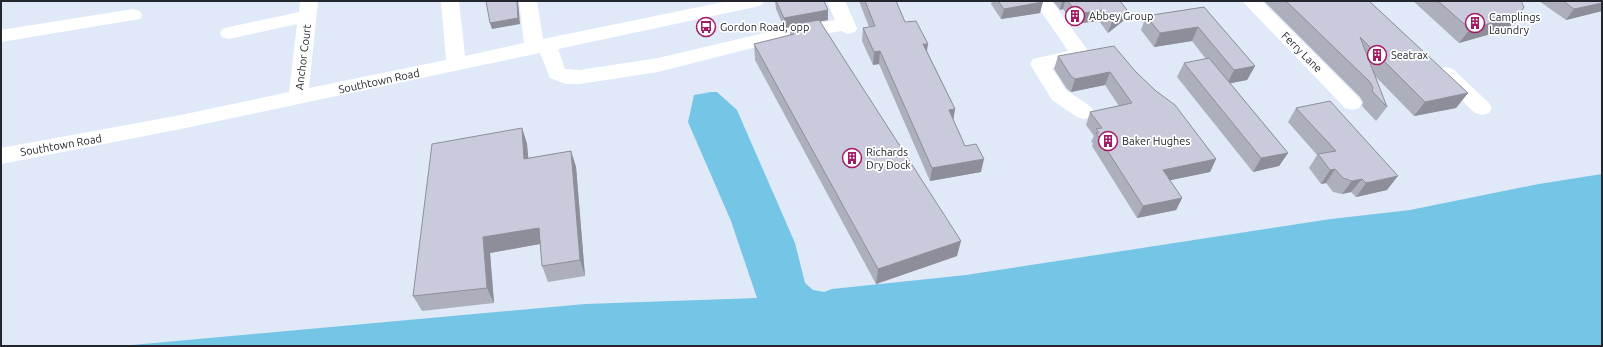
<svg xmlns="http://www.w3.org/2000/svg" width="1603" height="347" viewBox="0 0 1603 347" font-family="Ubuntu,sans-serif">
<style>
.water{fill:#75c5e7}
.lines{fill:none;stroke-linecap:round;stroke-linejoin:round}
.minor{fill:#fff;fill-rule:evenodd}
.wall{fill:#adafbd}
.shaded-wall{fill:#8d8e9a}
.building{fill:#c9cbdc;stroke:#8d8e9a}
.labels{text-anchor:middle;dominant-baseline:central;stroke-width:3.5;stroke-linejoin:round;paint-order:stroke}
.poi-label{font-size:11px;fill:#23262c;stroke:#fff;text-anchor:start}
.street-label{font-size:11px;fill:#23262c;stroke:#fff}
</style>
<rect width="100%" height="100%" fill="#e0e9f8"/>
<path class="water" d="M711,92H717L737,110L795,243L805,283L813,290L824,292L832,289L966,275L1331,219L1410,210L1539,184L1602,174V346H121L585,304L757,298L731,221L688,122L694,95Z"/>
<g class="lines">
<path class="minor" d="M300,1H318L309,88L446,60L441,1H459L465,56L524,43L519,1H537L543,39L728,1H764L761,5L755,7L558,49L565,69L580,70L658,58L764,33L835,20L827,1H845L857,28L855,32L848,34L841,31L764,45L658,72L580,84H566L550,78L540,53L181,129L1,164V148L181,115L289,92L297,24L229,39L222,37L220,33L222,29L229,27L299,12Z
M1034,1H1052L1091,55L1088,60L1052,68L1066,90L1091,107L1094,112L1091,117L1084,119L1077,117L1052,100L1030,64L1033,59L1068,51Z
M1242,1H1262L1359,98L1362,103L1359,108L1352,110L1345,108Z
M133,9L140,11L142,15L140,19L1,42V30Z
M1446,67L1453,69L1489,103L1492,108L1489,113L1482,115L1475,113L1439,79L1436,74L1439,69Z"/>
</g>
<path class="wall" d="M775,1H824L828,10V20L820,21L957,256L876,284L755,60L754,44L790,35V27L784,28L776,9Z
M859,1H896L905,22L927,51L955,109L953,120L965,146L981,172L930,181L879,64L873,65L862,41L863,28L869,27Z
M992,1H1042L1040,13L1001,19L991,4Z
M1053,1H1099L1100,2L1127,10L1123,21L1108,33L1099,21L1073,24L1063,9L1060,10Z
M1264,1H1369L1468,93L1456,108L1414,116L1375,76L1387,107L1376,121L1362,106L1363,102L1360,97Z
M1413,1H1521L1519,15L1508,29L1459,43Z
M1539,1H1602V11L1566,20Z
M1204,7L1255,66L1247,80L1230,83L1288,153L1279,166L1253,172L1177,77L1184,63L1206,59L1192,41L1154,47L1141,30L1146,16Z
M1058,56L1135,71L1216,159L1210,172L1170,180L1182,198L1176,210L1137,218L1092,146L1093,143L1091,142L1094,136L1086,125L1090,112L1119,106L1105,85L1071,92L1067,89L1054,69Z
M1296,108L1387,190L1356,197L1351,192L1342,194L1333,192L1326,183L1321,184L1309,168L1317,155L1288,122Z
M522,128L527,144L528,158L571,151L576,167L585,276L548,282L542,266L540,244L490,253L494,303L422,311L413,296Z"/>
<path class="shaded-wall" d="M517,1H518L520,24L492,29L490,23Z
M1062,1H1065L1063,9L1060,10Z
M1043,2L1040,13L1001,19L1004,9Z
M1602,3V11L1566,20L1574,9Z
M828,10V20L791,27L790,25V27L784,28V18Z
M1103,10L1099,21L1073,24L1077,14Z
M1127,10L1123,21L1108,33L1112,22Z
M1519,15L1508,29L1459,43L1470,29Z
M1198,27L1192,41L1154,47L1160,33Z
M923,44H928L926,57Z
M880,51L879,64L873,65L874,52Z
M1255,66L1247,80L1227,84L1234,70Z
M1110,72L1105,85L1071,92L1075,79Z
M1468,93L1456,108L1414,116L1425,102Z
M955,109L953,122L949,110Z
M522,128L527,144L530,176L524,159Z
M571,151L576,167L585,276L580,260Z
M1288,153L1279,166L1253,172L1261,158Z
M984,159L981,172L930,181L932,168Z
M1216,159L1210,172L1157,183L1163,170Z
M1335,169L1326,183L1321,184L1330,170Z
M1398,176L1387,190L1356,197L1366,183Z
M1362,179L1351,192L1342,194L1352,181Z
M1182,198L1176,210L1137,218L1143,206Z
M539,228L545,243L490,253L494,303L487,288L483,237Z
M961,241L957,256L876,284L878,269Z"/>
<path class="building" d="M486,1H517L518,18L490,23Z
M776,1H824L828,10L784,18Z
M865,1H896L905,22L916,21L928,44H923L955,109L949,110L965,146L976,144L984,159L932,168L880,51L874,52L863,28L875,26Z
M998,1H1042L1043,2L1004,9Z
M1068,1H1099L1100,2L1105,1H1120L1127,10L1112,22L1103,10L1077,14Z
M1286,1H1369L1468,93L1425,102L1360,37L1387,107L1372,91L1373,88L1370,82Z
M1438,1H1521L1524,7L1519,15L1470,29Z
M1563,1H1602V3L1574,9Z
M1204,7L1255,66L1234,70L1198,27L1160,33L1146,16Z
M819,20L961,241L878,269L754,44L794,34L790,25Z
M1114,46L1135,71L1156,91L1175,105L1216,159L1163,170L1182,198L1143,206L1096,133H1099L1096,129L1102,128L1090,112L1132,103L1110,72L1075,79L1071,76L1058,56Z
M1209,58L1288,153L1261,158L1184,63Z
M1330,101L1398,176L1366,183L1362,179L1352,181L1343,178L1335,169L1330,170L1318,154L1336,151L1296,108Z
M522,128L524,159L571,151L580,260L542,266L539,228L483,237L487,288L413,296L432,144Z"/>
<defs>
<g id="building-ring" transform="scale(1)"><circle r="9.5" fill="#fff" stroke="#a41b64" stroke-width="1.5"/><path d="M-4-6H4V6H1V3H-1V6H-4ZM-2.5-4.3h1.7v1.8h-1.7ZM.8-4.3h1.7v1.8H.8ZM-2.5-1h1.7V.8h-1.7ZM.8-1h1.7V.8H.8Z" fill="#a41b64"/></g>
<g id="bus-ring" transform="scale(1)"><circle r="9.5" fill="#fff" stroke="#a41b64" stroke-width="1.5"/><path d="M-5-6H5V4H4V6H2V4H-2V6H-4V4H-5ZM-3.5-4V0h7V-4ZM-3.5 1.2v1.5H-2V1.2ZM2 1.2v1.5H3.5V1.2Z" fill="#a41b64"/></g>
</defs>
<g fill-rule="evenodd">
<use href="#building-ring" x="1075" y="16"/>
<use href="#building-ring" x="1475" y="23"/>
<use href="#bus-ring" x="706" y="27"/>
<use href="#building-ring" x="1377" y="55"/>
<use href="#building-ring" x="1108" y="141"/>
<use href="#building-ring" x="852" y="158"/>
</g>
<g class="labels">
<g class="poi-label">
<text x="1089" y="16">Abbey Group</text>
<text x="1489" y="17">Camplings<tspan x="1489" dy="13">Laundry</tspan></text>
<text x="720" y="27">Gordon Road, opp</text>
<text x="1391" y="55">Seatrax</text>
<text x="1122" y="141">Baker Hughes</text>
<text x="866" y="152">Richards<tspan x="866" dy="13">Dry Dock</tspan></text>
</g>
<g class="street-label">
<text transform="translate(1302 52) rotate(45)">Ferry Lane</text>
<text transform="translate(303 57) rotate(-83)">Anchor Court</text>
<text transform="translate(379 81) rotate(-12)">Southtown Road</text>
<text transform="translate(61 145) rotate(-10)">Southtown Road</text>
</g>
</g>
<rect width="1603" height="347" fill="none" stroke="#23262c" stroke-width="4"/>
</svg>
